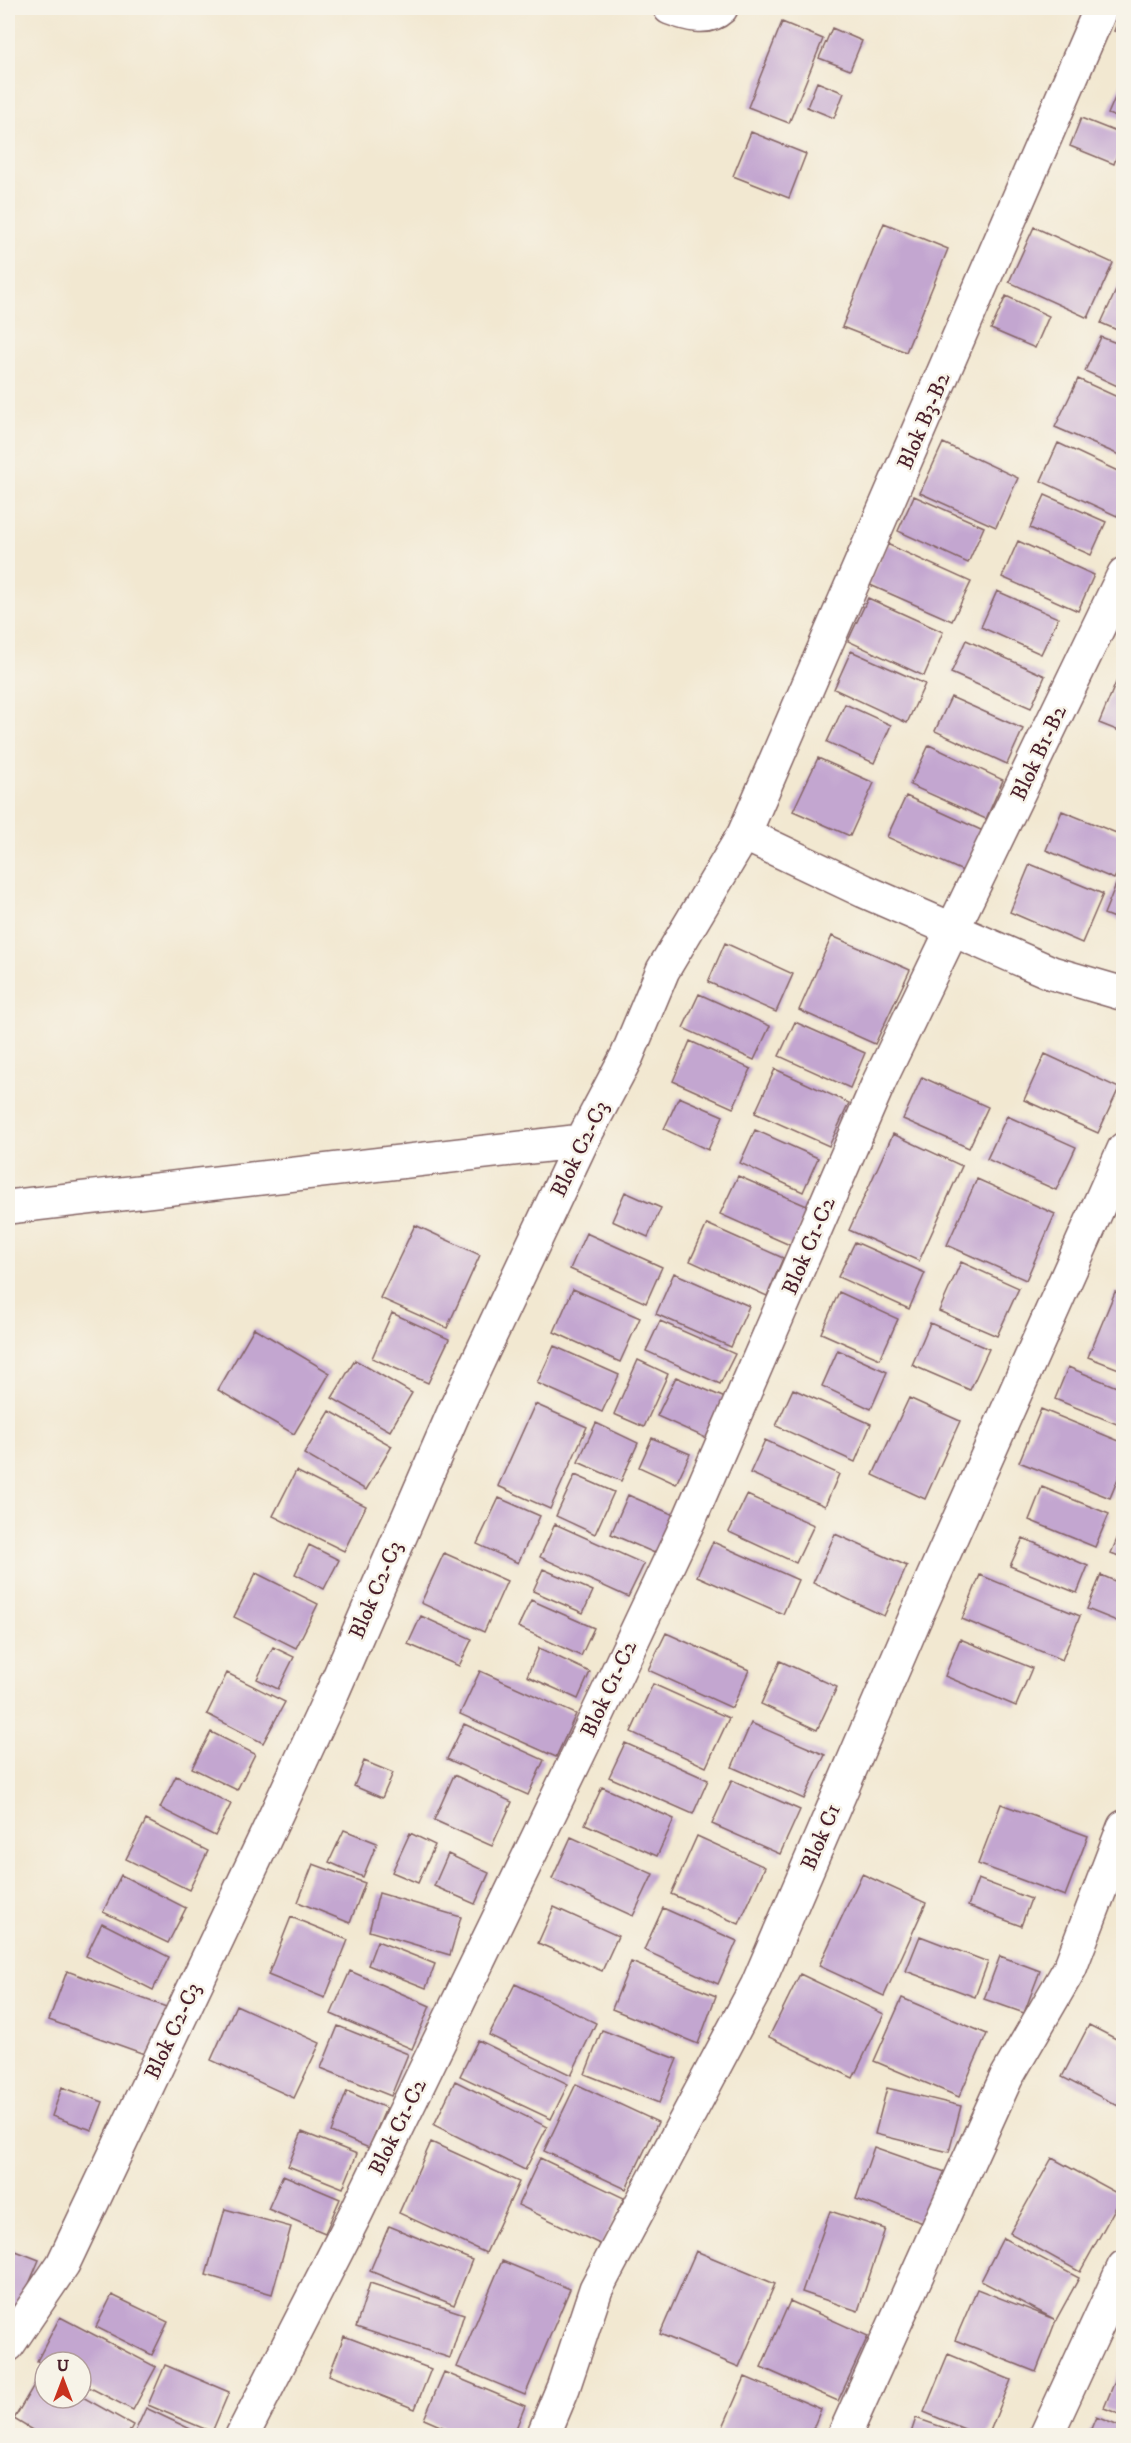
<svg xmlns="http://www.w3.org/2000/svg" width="1131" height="2443" viewBox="0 0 1131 2443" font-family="'IM FELL DW Pica',serif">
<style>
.building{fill:#c3a6d0}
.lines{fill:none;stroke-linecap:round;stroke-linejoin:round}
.minor-casing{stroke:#856565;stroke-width:36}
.minor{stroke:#fff;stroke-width:33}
.labels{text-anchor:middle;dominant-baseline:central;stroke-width:5;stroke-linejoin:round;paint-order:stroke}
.street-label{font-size:22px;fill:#4a1f2b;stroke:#f7f3e8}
</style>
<rect width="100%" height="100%" fill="#f7f3e8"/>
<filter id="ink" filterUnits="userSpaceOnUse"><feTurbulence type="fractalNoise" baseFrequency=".0167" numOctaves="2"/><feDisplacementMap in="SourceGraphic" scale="12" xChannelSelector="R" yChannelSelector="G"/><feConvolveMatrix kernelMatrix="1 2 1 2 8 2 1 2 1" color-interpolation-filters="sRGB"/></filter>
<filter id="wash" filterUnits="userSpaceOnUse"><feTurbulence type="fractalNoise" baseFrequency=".008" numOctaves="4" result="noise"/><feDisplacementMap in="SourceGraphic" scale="24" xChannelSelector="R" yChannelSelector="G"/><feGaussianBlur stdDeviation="1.35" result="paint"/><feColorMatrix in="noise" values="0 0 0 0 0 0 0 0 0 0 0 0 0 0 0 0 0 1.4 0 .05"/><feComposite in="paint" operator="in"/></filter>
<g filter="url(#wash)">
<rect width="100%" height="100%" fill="#f2e8d1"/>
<g id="blocks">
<path class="building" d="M1120,16L1124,17V34L1114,31Z
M782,22L823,39L789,123L748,107Z
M832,28L862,41L850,70L819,58Z
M1124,77V120L1108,114Z
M817,82L844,93L834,118L807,107Z
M1081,118L1124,135L1114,164L1070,146Z
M751,132L806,154L789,198L733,176Z
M884,223L948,249L906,352L842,327Z
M1034,227L1113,263L1088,318L1009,282Z
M1124,273V333L1101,323Z
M1006,296L1049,316L1035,348L991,329Z
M1101,337L1124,346V389L1085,371Z
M1078,379L1124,400V457L1055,427Z
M943,443L1018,478L996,527L920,493Z
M1058,443L1124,474V502L1117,516L1041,481Z
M1045,495L1106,522L1091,555L1030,528Z
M914,496L984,527L968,563L898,531Z
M1018,541L1094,575L1078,611L1002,577Z
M887,544L971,582L952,621L868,584Z
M997,591L1058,618L1041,654L981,627Z
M868,598L943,632L924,676L848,641Z
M966,640L1045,676L1031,708L951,673Z
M851,651L925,684L907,723L834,689Z
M1120,673L1124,674V733L1099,723Z
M951,697L1023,729L1007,764L935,731Z
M845,704L891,725L874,763L827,742Z
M929,745L1003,780L986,819L910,785Z
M818,758L874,783L850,836L793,811Z
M906,796L983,831L965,872L887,837Z
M1062,811L1124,836V857L1114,879L1046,850Z
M1030,864L1103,894L1082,943L1010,912Z
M1123,867H1124V922L1104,914Z
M832,936L910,970L875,1044L799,1010Z
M725,943L793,974L776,1012L708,982Z
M699,994L770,1026L754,1060L683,1028Z
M795,1022L865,1053L850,1088L779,1056Z
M690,1041L751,1069L733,1108L673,1081Z
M1045,1054L1119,1088L1098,1133L1024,1100Z
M775,1069L849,1103L829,1146L755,1113Z
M922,1077L988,1107L969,1148L903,1119Z
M679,1097L723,1116L708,1150L664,1129Z
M1007,1116L1076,1147L1056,1190L987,1159Z
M755,1130L818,1158L803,1192L740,1163Z
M893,1134L962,1166L919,1261L849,1230Z
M738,1176L809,1207L792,1246L720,1214Z
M977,1179L1055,1214L1026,1280L947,1245Z
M625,1192L661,1208L648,1237L612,1221Z
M707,1224L783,1258L767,1296L690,1261Z
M415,1225L480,1255L447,1328L380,1298Z
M586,1233L662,1267L646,1303L570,1269Z
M855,1242L925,1273L909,1309L838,1277Z
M961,1262L1019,1288L997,1336L939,1311Z
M674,1273L749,1306L731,1347L656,1314Z
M573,1289L640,1318L620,1362L554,1332Z
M839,1292L898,1319L880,1359L821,1333Z
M1115,1292L1124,1295V1371L1088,1357Z
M392,1313L449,1339L428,1383L372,1358Z
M660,1321L735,1354L720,1384L646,1351Z
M930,1323L989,1349L970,1390L912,1365Z
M254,1328L330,1373L294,1434L218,1390Z
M554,1346L619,1375L602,1412L537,1383Z
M838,1350L887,1372L871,1409L822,1386Z
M355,1360L412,1393L390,1431L332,1398Z
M638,1360L668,1374L644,1427L614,1414Z
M1068,1367L1124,1390V1427L1055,1399Z
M676,1377L725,1398L706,1438L657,1416Z
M793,1389L871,1424L855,1462L776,1426Z
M909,1398L960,1421L925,1499L873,1475Z
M535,1404L587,1427L550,1509L498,1486Z
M1041,1409L1124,1443V1464L1110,1498L1019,1462Z
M330,1411L392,1446L366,1490L304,1454Z
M596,1423L638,1443L621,1481L578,1462Z
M652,1438L690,1454L676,1484L639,1467Z
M765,1440L839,1474L825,1506L750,1473Z
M296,1471L366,1506L344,1551L273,1516Z
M575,1475L614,1492L595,1534L556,1516Z
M1042,1487L1109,1514L1095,1547L1029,1520Z
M628,1495L674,1515L657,1554L611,1534Z
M747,1495L814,1525L796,1563L729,1532Z
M499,1498L540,1516L518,1563L477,1544Z
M1124,1523V1558L1111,1553Z
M555,1524L644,1564L628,1597L540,1557Z
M835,1534L907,1566L884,1616L813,1583Z
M1023,1538L1088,1566L1077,1593L1010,1566Z
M713,1542L798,1580L783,1614L697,1576Z
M309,1545L339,1560L324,1589L295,1574Z
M444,1553L507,1581L484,1632L421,1603Z
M543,1569L593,1591L583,1613L533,1591Z
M256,1573L318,1604L296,1648L234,1617Z
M980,1575L1080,1616L1062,1660L962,1619Z
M1101,1575L1124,1585V1624L1087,1609Z
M531,1600L594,1628L581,1656L518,1627Z
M421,1616L472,1639L459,1666L408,1644Z
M666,1633L749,1670L732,1708L648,1670Z
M960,1639L1032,1668L1016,1706L945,1676Z
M273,1647L294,1657L278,1689L257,1679Z
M539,1648L590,1672L578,1699L527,1676Z
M780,1661L837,1687L817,1730L761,1704Z
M480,1671L576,1714L556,1757L460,1714Z
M227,1673L285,1702L263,1743L207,1714Z
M653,1684L729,1718L706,1767L631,1732Z
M751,1723L825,1755L804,1799L732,1767Z
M464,1724L544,1760L528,1795L447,1759Z
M211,1732L255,1754L237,1790L192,1768Z
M625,1743L708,1780L693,1814L609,1777Z
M364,1761L393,1773L382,1798L354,1786Z
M454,1775L512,1802L492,1846L434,1820Z
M176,1776L231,1804L215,1836L160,1808Z
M732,1780L800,1810L780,1854L712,1824Z
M602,1787L674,1819L657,1856L585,1824Z
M1001,1804L1088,1836L1065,1896L978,1864Z
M146,1820L208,1851L189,1890L126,1859Z
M344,1830L377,1843L363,1877L329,1862Z
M410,1833L435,1845L418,1883L392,1872Z
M697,1836L765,1867L739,1924L671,1894Z
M571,1837L653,1874L633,1916L552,1879Z
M448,1854L489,1873L475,1904L434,1886Z
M313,1864L365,1883L350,1923L298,1902Z
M862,1874L926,1903L884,1996L819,1966Z
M121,1875L186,1908L168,1943L103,1912Z
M978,1879L1031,1899L1021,1926L968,1906Z
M379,1893L461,1917L450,1955L369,1931Z
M554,1907L618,1936L602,1971L538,1943Z
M663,1908L737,1941L718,1984L644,1950Z
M291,1917L348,1940L325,1998L268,1975Z
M102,1923L169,1957L153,1990L86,1956Z
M920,1936L988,1962L975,1997L906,1971Z
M377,1941L435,1964L426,1988L368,1965Z
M1000,1956L1040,1971L1024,2013L984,1999Z
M631,1962L716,1996L698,2044L612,2009Z
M67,1971L169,2008L150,2056L49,2020Z
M350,1971L430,2006L412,2049L331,2014Z
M800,1974L884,2014L853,2078L769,2037Z
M515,1984L596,2023L571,2075L489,2035Z
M902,1998L987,2034L959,2097L874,2061Z
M236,2005L320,2043L294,2098L211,2060Z
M1089,2025L1124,2043V2109L1062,2077Z
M338,2026L408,2054L391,2096L321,2068Z
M602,2030L677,2059L659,2103L585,2074Z
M478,2040L568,2084L551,2119L460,2076Z
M455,2081L547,2127L525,2170L434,2125Z
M576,2084L658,2122L626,2189L544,2151Z
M62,2087L103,2102L92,2130L52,2116Z
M887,2088L961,2106L949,2152L875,2134Z
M347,2091L386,2108L369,2148L331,2132Z
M302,2132L357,2154L343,2188L288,2166Z
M431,2142L519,2182L486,2253L399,2213Z
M874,2147L945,2172L926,2224L856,2199Z
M540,2158L624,2198L602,2245L518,2205Z
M1052,2158L1122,2196L1080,2272L1010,2233Z
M283,2175L340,2199L325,2233L268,2209Z
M225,2209L291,2227L272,2294L206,2275Z
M830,2211L885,2229L858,2311L802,2292Z
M389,2226L472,2260L454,2305L370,2271Z
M1003,2238L1079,2278L1056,2320L1036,2372L955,2340L977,2289L1054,2319L981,2281Z
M8,2248L39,2260L13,2322L8,2320Z
M696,2251L775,2284L739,2367L660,2334Z
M502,2261L570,2289L525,2395L457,2367Z
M370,2283L464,2314L450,2358L356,2327Z
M112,2295L168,2322L152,2355L96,2327Z
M790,2301L868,2336L838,2401L761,2367Z
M60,2317L156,2367L133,2410L81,2383V2362H45V2365L37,2361Z
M344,2336L431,2369L415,2409L329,2375Z
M948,2354L1011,2380L988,2436H981L924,2412Z
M1123,2361H1124V2416L1104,2408Z
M165,2365L229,2392L212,2432L148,2405Z
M444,2372L525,2406L513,2436H463L424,2419Z
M41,2373L45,2375V2398H81V2396L133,2425L127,2436H42L14,2419Z
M745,2377L821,2409L810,2436H719Z
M146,2408L205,2436H133Z
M1096,2417L1124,2428V2436H1088Z
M916,2418L965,2435V2436H910Z"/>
</g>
</g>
<g filter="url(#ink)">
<use href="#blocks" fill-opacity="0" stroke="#856565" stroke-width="1.5"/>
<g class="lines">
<g class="minor-casing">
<path id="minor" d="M670,8C686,14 707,21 721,8
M744,834L864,891L1052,973L1124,994
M8,1207L582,1141
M8,2345L63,2264L266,1836L330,1698L454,1412L582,1141L627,1056L663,970L744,834L1101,8
M242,2436L356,2213L592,1726L690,1518L879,1082L1124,574
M543,2436L563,2388L596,2289L757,1986L916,1616L1124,1149
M844,2436L1006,2078L1070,1968L1124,1827
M1046,2436L1124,2267"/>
</g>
<use href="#minor" class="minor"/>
</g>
</g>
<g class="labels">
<g class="street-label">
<text transform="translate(924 421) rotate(-67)">Blok B3-B2</text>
<text transform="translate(1039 753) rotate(-65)">Blok B1-B2</text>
<text transform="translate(580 1149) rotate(-64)">Blok C2-C3</text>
<text transform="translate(809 1246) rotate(-67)">Blok C1-C2</text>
<text transform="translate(376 1590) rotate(-67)">Blok C2-C3</text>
<text transform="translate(609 1689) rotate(-65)">Blok C1-C2</text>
<text transform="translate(821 1837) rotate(-67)">Blok C1</text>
<text transform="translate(173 2031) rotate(-65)">Blok C2-C3</text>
<text transform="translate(398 2127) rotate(-64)">Blok C1-C2</text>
</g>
</g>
<rect width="1131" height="2443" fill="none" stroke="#f7f3e8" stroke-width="30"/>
<g transform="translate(63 2380)"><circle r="28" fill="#f7f3e8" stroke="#b29e9c" stroke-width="1.5"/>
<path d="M0-4.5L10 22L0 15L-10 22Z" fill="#c8321e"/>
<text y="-9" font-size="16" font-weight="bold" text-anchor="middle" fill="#4a1f2b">U</text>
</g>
</svg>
